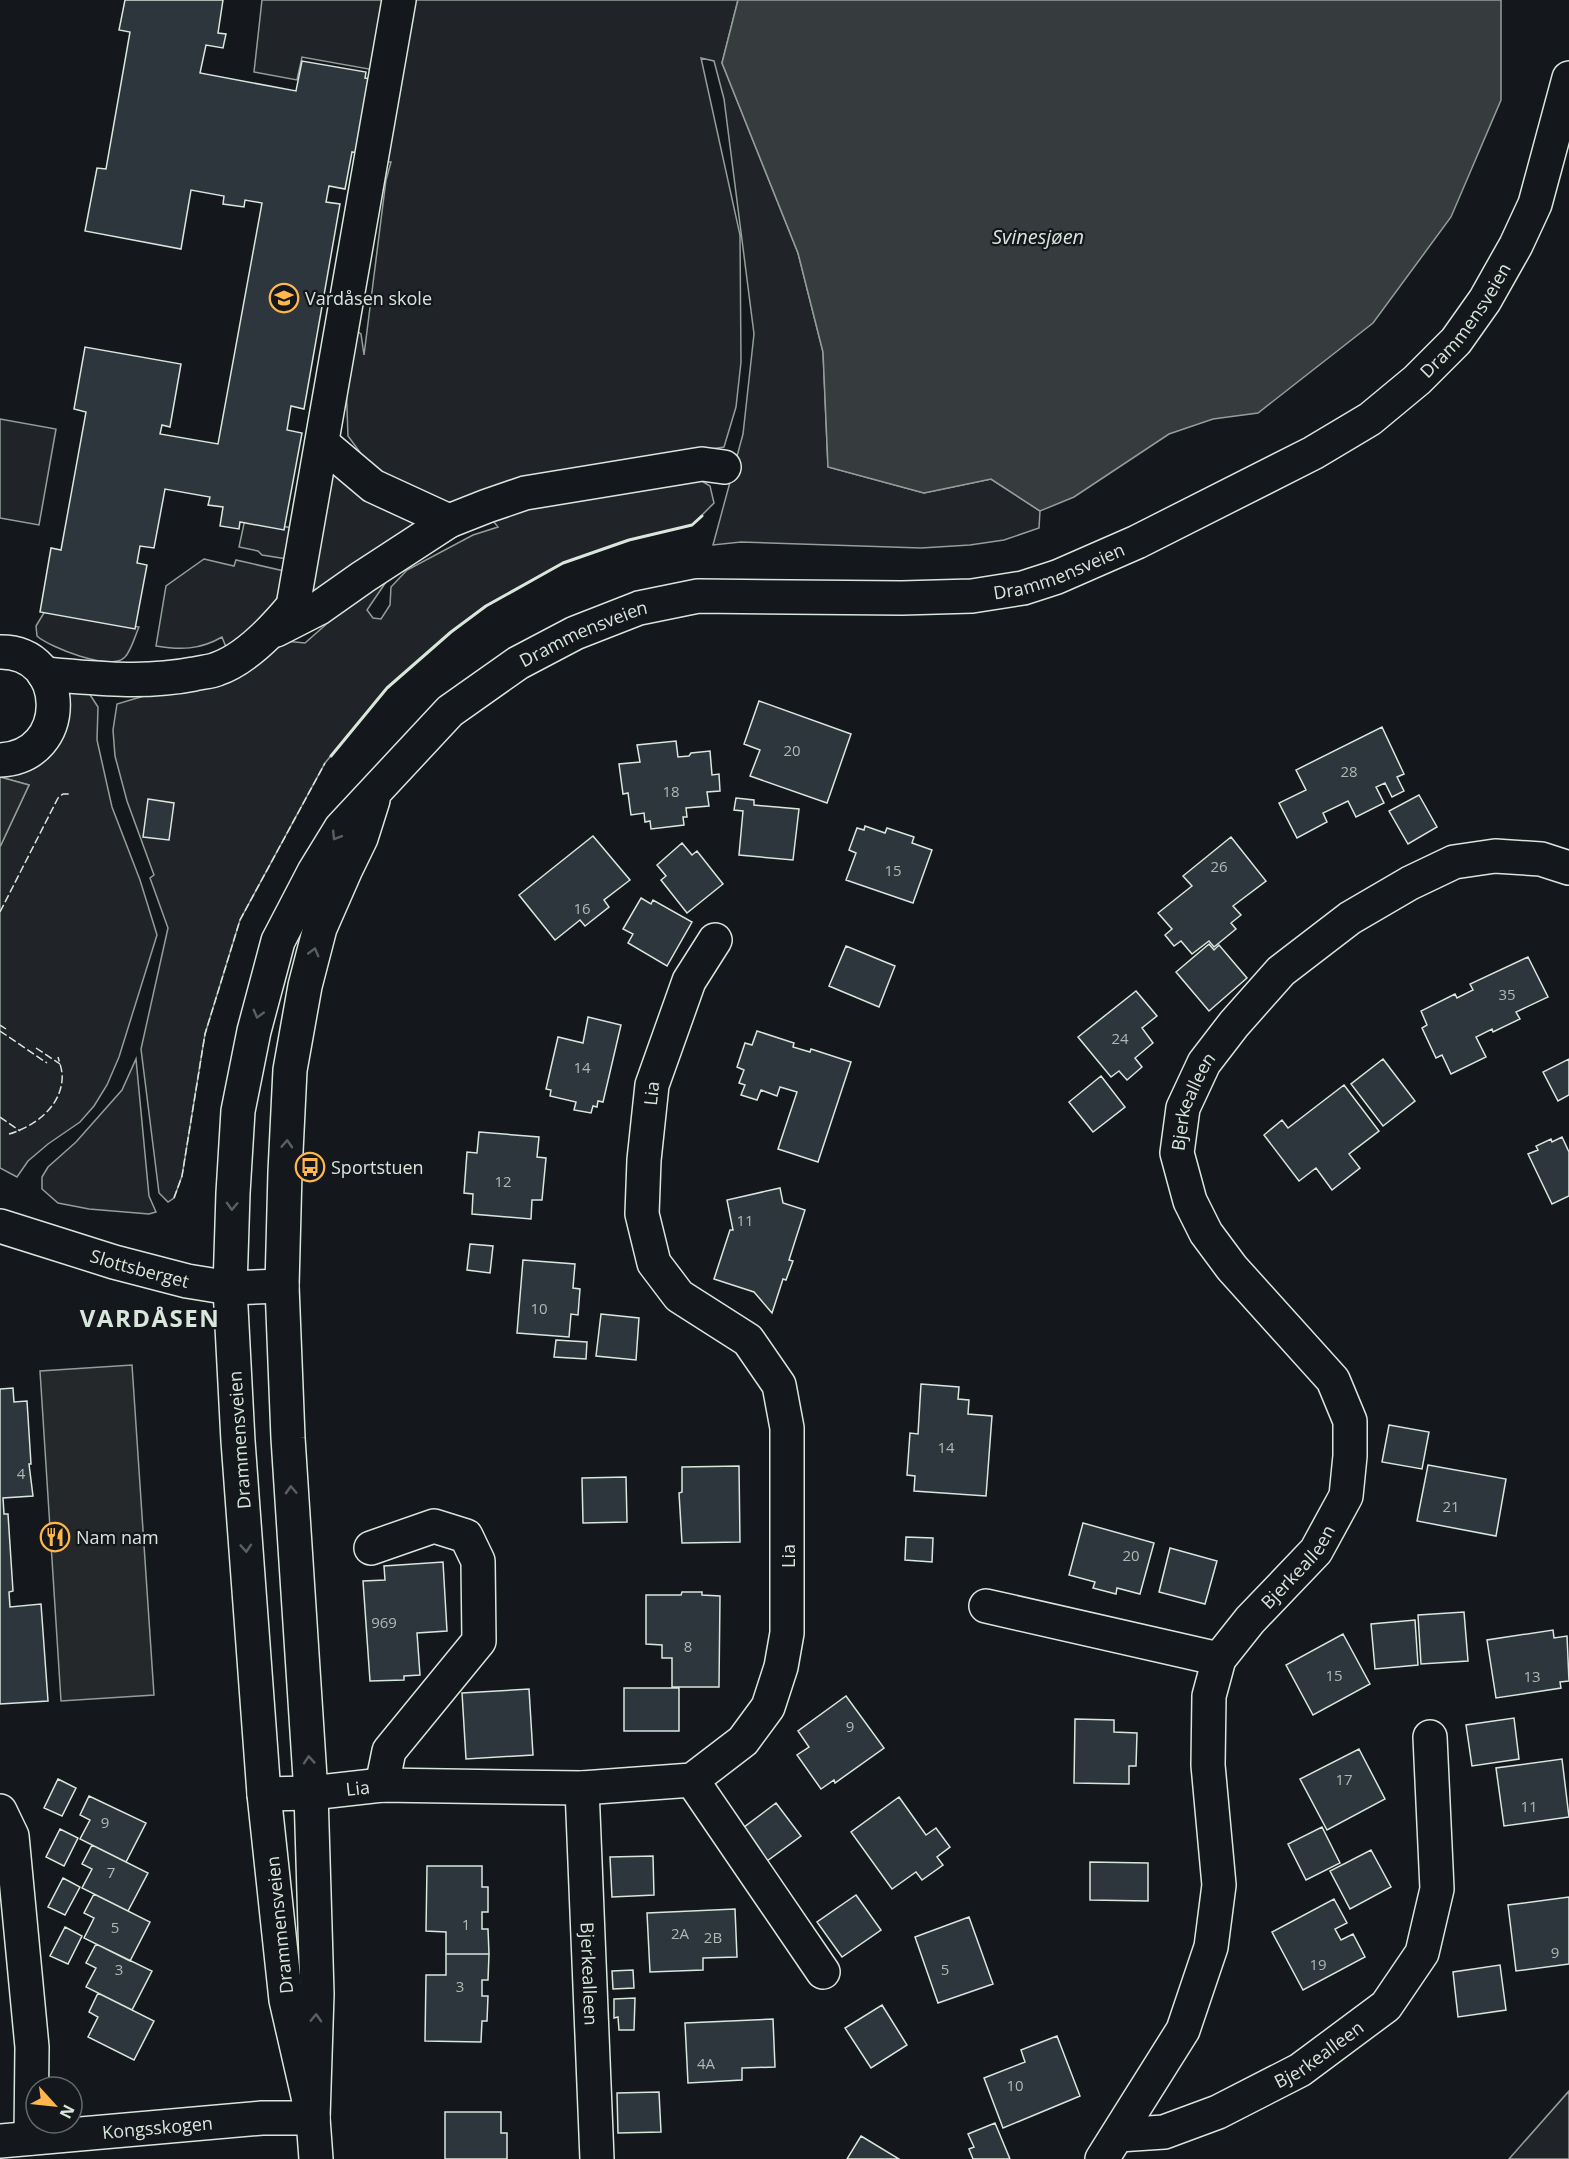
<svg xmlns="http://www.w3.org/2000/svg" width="1569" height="2159" viewBox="0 0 1569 2159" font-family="'Open Sans',sans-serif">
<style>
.green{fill:#202428;stroke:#939e99;stroke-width:1.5}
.parking{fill:#24282b;stroke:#939e99;stroke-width:1.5}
.water{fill:#363b3e;stroke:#939e99;stroke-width:1.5}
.building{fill:#2c363c;stroke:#d8e6dc;stroke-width:1.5}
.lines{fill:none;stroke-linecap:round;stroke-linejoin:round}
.minor-casing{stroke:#d8e6dc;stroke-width:36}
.major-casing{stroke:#d8e6dc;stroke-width:36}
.minor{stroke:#14181c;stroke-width:33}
.major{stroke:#14181c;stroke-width:33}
.fence{stroke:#d8e6dc;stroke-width:1.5;stroke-dasharray:8 3;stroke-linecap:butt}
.wall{stroke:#d8e6dc;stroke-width:3}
.oneway{stroke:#59605f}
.labels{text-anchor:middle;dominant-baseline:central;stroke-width:4.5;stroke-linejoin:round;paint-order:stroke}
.number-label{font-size:15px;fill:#adbab4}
.poi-label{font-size:18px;fill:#d8e6dc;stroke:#14181c;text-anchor:start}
.street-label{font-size:18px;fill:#d8e6dc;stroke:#14181c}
.water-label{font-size:20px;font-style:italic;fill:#d8e6dc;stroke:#14181c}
.district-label{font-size:24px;font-weight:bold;letter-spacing:1.5px;fill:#d8e6dc;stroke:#14181c}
</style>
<rect width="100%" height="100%" fill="#14181c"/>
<path class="green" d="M262,0H386L374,70L302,57L297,80L254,72Z
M409,0H738L722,63L798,253L823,352L828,467L924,493L991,479L1040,511L1039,528L1004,540L970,545L921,548L741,542L713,545L743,434L754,334L724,99L714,61L701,58L740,235L741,362L736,407L724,447L635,461L461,505L428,500L370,466L348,436L346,382L357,331L361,334L364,355L386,180L391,162H385Z
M0,419L56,429L39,525L0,518Z
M330,461L426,517L307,607Z
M692,475L710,486L714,503L692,525L629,540L563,563L485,606L451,632L387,688L325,763L240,920L205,1034L182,1176L174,1198L168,1202L159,1193L141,1049L168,928L150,878L154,875L127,801L115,756L113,730L117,704L164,690L285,641L305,643L366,589L390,576L367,610L373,618L381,619L390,605L391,587L407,570L473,535L498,527L486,512Z
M245,519L292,528L294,560L262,555L258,551L239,547Z
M204,559L234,566L236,560L284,571L288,576L264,624L228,652L222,637C200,650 180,650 156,646L166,586Z
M45,611L139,627C135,636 131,651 125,657C111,672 49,647 37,636L36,626Z
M85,687L98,707L97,740L112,807L140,880L157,935L119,1057L107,1085L94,1106L80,1122L48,1144L28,1161L17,1177L0,1168V847L29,785L0,777V763L61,692Z
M136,1059L149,1196L156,1212L149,1214L89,1209L58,1203L42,1189V1177L48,1167L76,1142L122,1090Z
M1569,2091V2159H1509Z"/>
<path class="parking" d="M0,777L29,785L0,847Z
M132,1365L154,1695L61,1701L40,1371Z"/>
<path class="water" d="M738,0H1501V100L1451,217L1373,323L1258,413L1213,419L1169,434L1074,497L1040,511L991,479L924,493L828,467L823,352L798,253L722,63Z"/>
<path class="building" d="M125,0H223L218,33L226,34L223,48L206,45L200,73L296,91L302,61L366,72L365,78L380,80L367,155L352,152L345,189L329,186L326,202L340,204L304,409L291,406L287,430L302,433L284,530L240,522L239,529L220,526L223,507L208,505L210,497L165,489L154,548L140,546L137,563L147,565L135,629L40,612L51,548L61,550L86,412L74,409L85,347L181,364L170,427L162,425L160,434L218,444L262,203L245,200L244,207L223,204L224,196L191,190L181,249L85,231L97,168L106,169L130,32L119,30Z
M759,701L851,734L827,803L750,776L760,750L744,744Z
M1382,727L1404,774L1397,777L1404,791L1392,797L1385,783L1376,787L1384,803L1356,817L1348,801L1323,813L1327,822L1297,838L1279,803L1306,790L1296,770Z
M676,741L678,757L689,756L691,753L710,751L712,775L719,774L720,791L707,792L709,806L686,808L687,817H683L684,825L651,829L650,821L645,822L644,813L631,815L628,793L623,794L619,764L640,762L637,745Z
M1419,795L1437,827L1408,844L1389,811Z
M736,798L754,800V805L799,809L793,860L739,855L743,811L734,810Z
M148,799L174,803L169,840L143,837Z
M865,826L885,833L887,828L914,837L912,843L932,850L913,903L846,880L856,853L849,850L857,828L864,830Z
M593,836L630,880L604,900L609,907L585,926L580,920L555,940L519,895Z
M1231,837L1266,881L1233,906L1241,915L1231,923L1236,929L1214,947L1209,941L1192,954L1181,941L1174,946L1165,935L1172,929L1158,913L1192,886L1183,876Z
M682,843L692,855L697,851L723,884L687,913L661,880L666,876L657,865Z
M641,898L651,904L653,900L692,922L667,966L628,943L633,934L623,929Z
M1209,944L1214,950L1219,945L1247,978L1209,1011L1176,972Z
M846,946L895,966L879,1007L829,986Z
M1528,957L1548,997L1516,1012L1520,1019L1493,1032L1492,1029L1476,1037L1486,1057L1451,1074L1442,1055L1436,1058L1422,1028L1427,1025L1421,1011L1455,994L1457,998L1473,990L1470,984Z
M1136,991L1157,1016L1142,1028L1153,1043L1135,1058L1142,1067L1127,1080L1119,1071L1111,1077L1078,1037Z
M588,1017L621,1025L603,1102L598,1101L597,1107L593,1106L591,1113L574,1110L576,1102L550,1096L551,1090L546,1089L558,1037L583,1043Z
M757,1031L794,1043L793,1047L810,1052L811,1049L851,1062L818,1162L778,1149L797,1092L780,1087L777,1096L761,1090L757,1100L741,1095L745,1085L739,1083L744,1070L737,1067L745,1043L752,1045Z
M1383,1059L1415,1101L1383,1126L1351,1084Z
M1569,1059V1095L1558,1101L1543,1072Z
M1101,1076L1125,1107L1093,1132L1069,1102Z
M1344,1085L1379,1131L1349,1154L1360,1168L1332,1190L1316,1168L1299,1181L1264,1135L1282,1120L1288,1128Z
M479,1132L539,1137L537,1157L546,1158L542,1200H532L531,1219L472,1214L473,1194L464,1193L467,1152L477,1153Z
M1562,1137L1569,1152V1196L1552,1204L1528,1154L1538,1150L1536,1146L1551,1139L1552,1142Z
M780,1188L783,1203L805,1210L789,1260L793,1261L786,1280L783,1279L772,1313L754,1292L714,1279L730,1230H733L727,1200Z
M470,1244L493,1246L490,1273L467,1270Z
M523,1260L575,1264L573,1288L580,1289L578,1315L571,1314L569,1337L517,1333Z
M601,1314L639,1318L636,1360L596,1356Z
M556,1340L587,1342L586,1359L554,1357Z
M921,1384L959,1387L958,1399L969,1400L968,1414L992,1416L986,1496L914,1491L915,1476L907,1475L910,1433L918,1434Z
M13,1388L14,1402L27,1401L31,1464H29L33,1496L3,1498L4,1514H8L13,1591L9,1592L10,1607L41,1604L48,1701L0,1704V1389Z
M1389,1425L1429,1432L1422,1469L1382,1462Z
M1428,1465L1506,1479L1496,1536L1417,1521Z
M739,1466L740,1542L682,1543L679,1493L682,1492V1467Z
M626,1477L627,1522L583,1523L582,1478Z
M1083,1523L1154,1543L1140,1594L1117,1588L1116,1594L1093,1588L1095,1582L1069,1575Z
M906,1537L933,1538L932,1562L905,1560Z
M1170,1548L1217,1561L1205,1604L1159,1592Z
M443,1562L447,1631L417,1633L420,1675L404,1676V1680L370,1681L363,1581L385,1580L384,1566Z
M682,1592H702V1595L720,1596L719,1687H672V1658H662V1645L646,1644V1595H681Z
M1464,1612L1468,1661L1421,1664L1418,1615Z
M1415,1620L1418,1665L1375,1669L1371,1624Z
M1553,1630L1554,1638L1567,1636L1569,1681L1560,1682L1561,1688L1496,1698L1487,1640Z
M1343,1634L1370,1684L1313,1715L1286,1665Z
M624,1688H679V1731H624Z
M529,1689L533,1755L466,1759L462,1693Z
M846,1696L884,1748L835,1783L834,1780L821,1789L797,1755L809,1747L798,1731Z
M1514,1718L1519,1759L1472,1766L1466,1725Z
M1075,1719L1114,1720V1732L1137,1733L1136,1766H1129V1784L1074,1783Z
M1359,1749L1385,1799L1327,1830L1300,1779Z
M1562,1759L1569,1817L1504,1826L1496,1768Z
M58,1779L76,1788L62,1816L44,1808Z
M89,1796L146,1823L126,1862L80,1839L90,1820L80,1815Z
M899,1797L926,1835L936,1828L950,1847L937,1857L943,1865L922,1880L916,1872L892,1889L851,1832Z
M776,1803L801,1836L767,1861L743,1828Z
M1322,1827L1340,1863L1306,1880L1288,1844Z
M60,1829L78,1838L64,1866L46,1857Z
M92,1845L148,1873L128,1911L82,1888L92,1869L82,1864Z
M1371,1850L1391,1887L1350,1909L1330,1871Z
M653,1856L654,1895L612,1897L610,1857Z
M1090,1862L1148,1863V1901L1090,1900Z
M427,1866H482V1887H488V1912H482V1929H488L489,1954H446V1932L426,1931Z
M63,1878L80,1887L65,1915L48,1907Z
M94,1894L150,1922L130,1961L84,1938L94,1918L84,1913Z
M856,1895L881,1930L842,1957L817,1922Z
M1569,1897V1964L1516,1971L1508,1905Z
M1334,1899L1347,1923L1335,1929L1341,1940L1353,1934L1365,1957L1303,1990L1272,1932Z
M735,1909L737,1957L703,1958V1970L650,1972L647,1913Z
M969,1917L993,1984L938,2003L915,1937Z
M65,1927L82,1936L68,1964L50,1956Z
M96,1944L152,1971L132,2010L86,1987L96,1968L86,1963Z
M446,1954H489L488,1980H482V1996H488L487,2021H482L481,2042L425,2041L426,1975H446Z
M1500,1965L1506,2010L1458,2017L1453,1972Z
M633,1970L634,1988L613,1989L612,1971Z
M98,1993L154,2021L134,2060L88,2037L98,2017L89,2012Z
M635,1998L634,2030H619L618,2017L614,2018V1999Z
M882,2005L907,2045L871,2068L845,2028Z
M773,2019L775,2067L742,2068V2080L688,2083L685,2023Z
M1057,2036L1080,2096L1003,2128L984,2078L1025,2062L1021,2050Z
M659,2092L661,2132L618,2133L617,2093Z
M445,2112H501V2133H507V2159H445Z
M995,2123L1010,2159H973L969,2149L974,2147L968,2134Z
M861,2136L899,2159H847Z"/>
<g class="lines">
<g class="minor-casing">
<g id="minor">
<path d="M322,443L373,486L449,521"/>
<path d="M276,630L319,608L363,577L449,521L487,506L525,493L702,464L724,467"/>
<path d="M0,652C70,651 72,757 0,760"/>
<path d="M44,674C94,678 144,684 194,674C201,672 210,672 217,669C246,659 274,629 293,606L399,0"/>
<path id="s1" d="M0,1226L114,1262L187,1281L230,1288L282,1286"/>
<path d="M371,1548L434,1526L466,1536L478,1561L479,1641L389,1751L382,1785"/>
<path d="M986,1606L1219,1659"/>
<path d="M692,1780L823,1972"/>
<path id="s2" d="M582,1788L597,2159"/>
<path id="s3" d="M264,1794L311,1793L382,1785L582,1788L692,1780L743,1741L768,1707L781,1667L787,1633V1428L779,1385L748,1340L679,1296L654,1263L642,1214L644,1160L652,1085L689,981L715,940"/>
<path d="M0,1811L12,1836L32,2047L31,2138"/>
<path id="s4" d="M1118,2135L1164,2132L1218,2112L1300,2070L1386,2006L1422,1953L1437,1889L1430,1737"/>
<path id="s5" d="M0,2141L262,2118H313"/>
<path id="s6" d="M1102,2159L1183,2030L1211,1947L1219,1885L1208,1765L1209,1696L1219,1659L1250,1620L1316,1551L1346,1496L1350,1456V1421L1333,1380L1232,1268L1206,1233L1190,1201L1177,1153L1183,1108L1204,1063L1234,1024L1281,971L1350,918L1410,883L1454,862L1495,856L1541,859L1569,868"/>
</g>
</g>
<g class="major-casing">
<g id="major">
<path id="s7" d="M313,2118L286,2000L264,1794L238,1441L230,1288L233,1193L238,1111L254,1031L278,941L314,872L341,828L450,711L518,663L575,633L639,608L698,596L902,598L972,596L1023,588L1057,577L1137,542L1313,453L1370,419L1417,380L1456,341L1485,300L1516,245L1535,204L1569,78"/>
<path d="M316,2159L313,2118L317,1994L311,1793L288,1438L282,1286L285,1172L290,1070L305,986L320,928L345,871L361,838L373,800"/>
</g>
</g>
<use href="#minor" class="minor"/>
<use href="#major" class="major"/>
<path class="fence" d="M0,912L58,798L63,794H69
M0,1025L6,1029
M0,1031L47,1063
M36,1048L60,1064
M0,1117L20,1131
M9,1134C33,1127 60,1108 62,1080C63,1072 60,1064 58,1057
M174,1198L182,1176L205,1034L240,920L325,763"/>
<path class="wall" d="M331,756L387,688L451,632L486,606L563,563L629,540L692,525L702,516"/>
</g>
<defs><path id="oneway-chevron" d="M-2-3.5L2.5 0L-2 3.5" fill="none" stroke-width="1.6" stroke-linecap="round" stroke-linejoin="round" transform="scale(1.5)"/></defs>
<g class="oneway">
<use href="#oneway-chevron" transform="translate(336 836) rotate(122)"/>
<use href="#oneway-chevron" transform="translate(314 952) rotate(-75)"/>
<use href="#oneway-chevron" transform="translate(258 1014) rotate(105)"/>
<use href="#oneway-chevron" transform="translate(287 1144) rotate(-87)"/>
<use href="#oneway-chevron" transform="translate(232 1206) rotate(92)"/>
<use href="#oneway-chevron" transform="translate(291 1490) rotate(-93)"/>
<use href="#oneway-chevron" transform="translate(246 1548) rotate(86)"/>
<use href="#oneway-chevron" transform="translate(309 1760) rotate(-94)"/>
<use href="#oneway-chevron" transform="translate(316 2018) rotate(-88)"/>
</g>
<defs>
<g id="school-ring" transform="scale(1.5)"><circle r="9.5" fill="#14181c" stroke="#ffb74d" stroke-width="1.5"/><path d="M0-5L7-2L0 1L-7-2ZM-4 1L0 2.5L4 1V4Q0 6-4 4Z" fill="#ffb74d"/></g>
<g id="bus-ring" transform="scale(1.5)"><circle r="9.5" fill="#14181c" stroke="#ffb74d" stroke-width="1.5"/><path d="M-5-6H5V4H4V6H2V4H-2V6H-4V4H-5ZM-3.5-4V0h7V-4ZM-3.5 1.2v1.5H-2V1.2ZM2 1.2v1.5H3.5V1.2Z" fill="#ffb74d"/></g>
<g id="restaurant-ring" transform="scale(1.5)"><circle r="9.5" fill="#14181c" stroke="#ffb74d" stroke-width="1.5"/><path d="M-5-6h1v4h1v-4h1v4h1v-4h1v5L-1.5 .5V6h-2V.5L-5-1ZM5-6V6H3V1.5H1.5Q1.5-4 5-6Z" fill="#ffb74d"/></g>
</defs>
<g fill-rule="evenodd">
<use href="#school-ring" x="284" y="298"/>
<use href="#bus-ring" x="310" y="1167"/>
<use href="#restaurant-ring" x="55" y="1537"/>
</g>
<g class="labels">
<g class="number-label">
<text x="792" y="750">20</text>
<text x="1349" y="771">28</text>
<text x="671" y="791">18</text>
<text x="1219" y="866">26</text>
<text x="893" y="870">15</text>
<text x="582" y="908">16</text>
<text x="1507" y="994">35</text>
<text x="1120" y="1038">24</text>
<text x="582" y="1067">14</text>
<text x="503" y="1181">12</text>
<text x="745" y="1220">11</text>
<text x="539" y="1308">10</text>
<text x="946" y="1447">14</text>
<text x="21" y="1473">4</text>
<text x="1451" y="1506">21</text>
<text x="1131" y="1555">20</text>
<text x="384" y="1622">969</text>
<text x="688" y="1646">8</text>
<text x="1334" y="1675">15</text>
<text x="1532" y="1676">13</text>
<text x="850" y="1726">9</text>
<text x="1344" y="1779">17</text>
<text x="1529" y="1806">11</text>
<text x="105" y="1822">9</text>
<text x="111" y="1872">7</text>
<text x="466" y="1924">1</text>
<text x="115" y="1927">5</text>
<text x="680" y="1933">2A</text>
<text x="713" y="1937">2B</text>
<text x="1555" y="1952">9</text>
<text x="1318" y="1964">19</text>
<text x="119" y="1969">3</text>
<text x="945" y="1969">5</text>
<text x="460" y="1986">3</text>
<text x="706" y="2063">4A</text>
<text x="1015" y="2085">10</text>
</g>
<g class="poi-label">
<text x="305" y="298">Vardåsen skole</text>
<text x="331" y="1167">Sportstuen</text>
<text x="76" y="1537">Nam nam</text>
</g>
<g class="street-label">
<text stroke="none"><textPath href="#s7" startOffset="2604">Drammensveien</textPath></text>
<text stroke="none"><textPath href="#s7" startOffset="2118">Drammensveien</textPath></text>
<text stroke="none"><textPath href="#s7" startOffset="1632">Drammensveien</textPath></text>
<text stroke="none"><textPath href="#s3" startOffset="1210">Lia</textPath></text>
<text stroke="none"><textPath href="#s6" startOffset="1192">Bjerkealleen</textPath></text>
<text stroke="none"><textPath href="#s1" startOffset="146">Slottsberget</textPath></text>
<text transform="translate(239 1440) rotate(-94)">Drammensveien</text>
<text transform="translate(788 1556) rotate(-90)">Lia</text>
<text stroke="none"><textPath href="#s6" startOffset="652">Bjerkealleen</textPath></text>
<text stroke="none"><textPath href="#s3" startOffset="94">Lia</textPath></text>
<text transform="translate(279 1925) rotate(-96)">Drammensveien</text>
<text stroke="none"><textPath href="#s2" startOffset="186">Bjerkealleen</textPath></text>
<text stroke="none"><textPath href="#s4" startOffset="220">Bjerkealleen</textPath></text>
<text stroke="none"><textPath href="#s5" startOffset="158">Kongsskogen</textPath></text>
</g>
<g class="water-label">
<text x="1038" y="236">Svinesjøen</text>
</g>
<g class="district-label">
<text x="150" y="1317">VARDÅSEN</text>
</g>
</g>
<g transform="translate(54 2105) rotate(117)"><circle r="28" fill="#14181c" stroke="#626a69" stroke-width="1.5"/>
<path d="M0-4.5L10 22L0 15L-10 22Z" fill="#ffb74d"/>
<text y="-9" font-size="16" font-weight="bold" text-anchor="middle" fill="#d8e6dc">N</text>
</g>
</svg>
